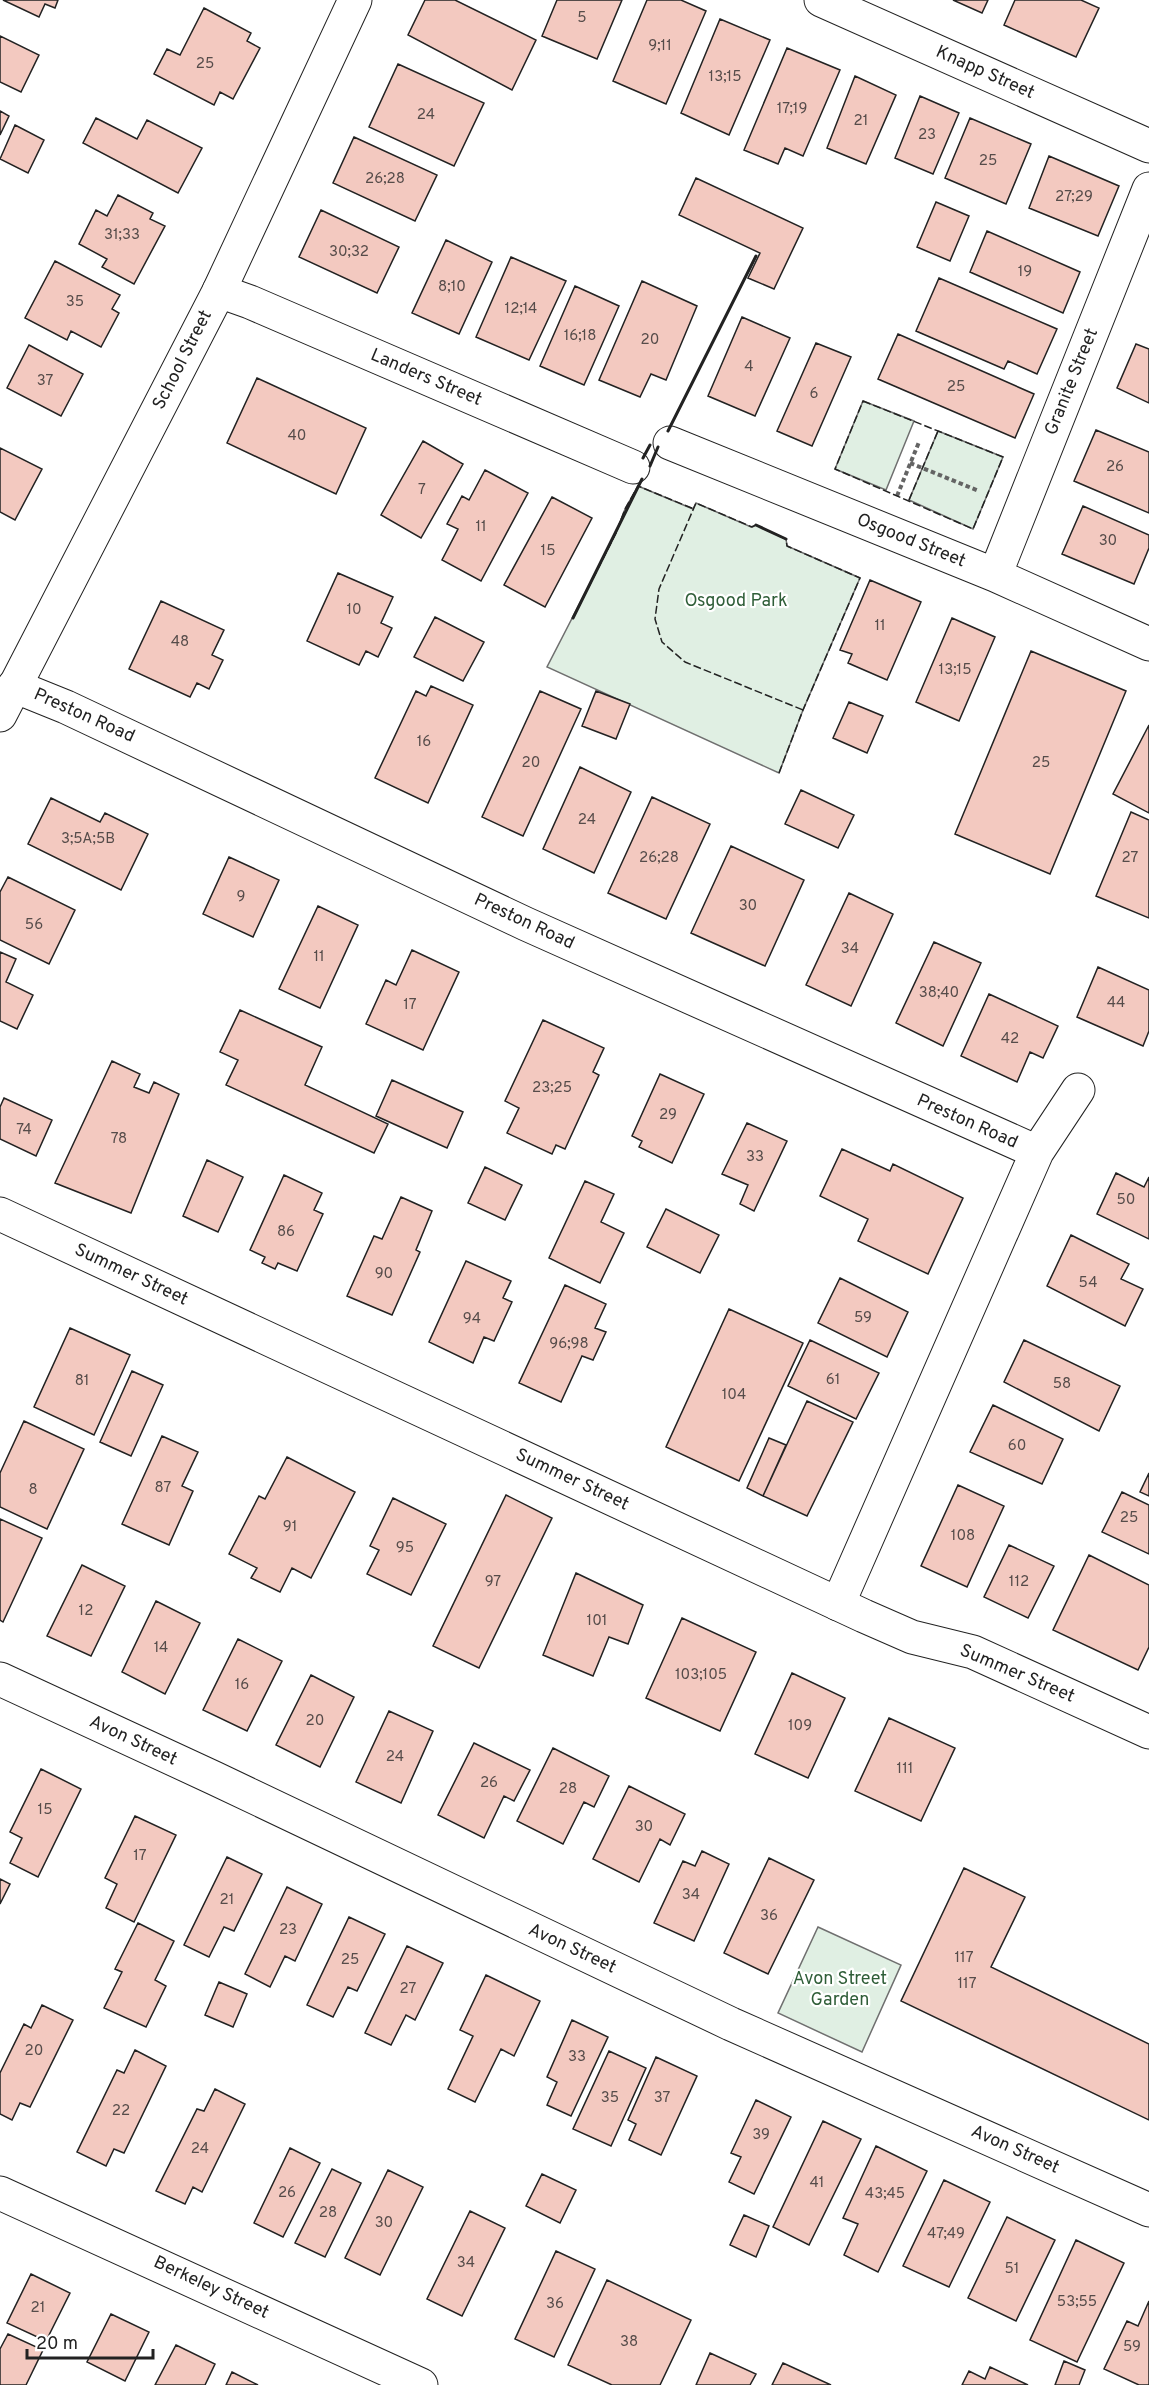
<svg xmlns="http://www.w3.org/2000/svg" width="1149" height="2385" viewBox="0 0 1149 2385" font-family="Overpass,sans-serif">
<style>
.green{fill:#e0efe3;stroke:#6f6f6f;stroke-width:1.5}
.building{fill:#f3c9c0;stroke:#222;stroke-width:1.5}
.lines{fill:none;stroke-linecap:round;stroke-linejoin:round}
.street-casing{stroke:#222;stroke-width:35}
.secondary-casing{stroke:#222;stroke-width:35}
.path{stroke:#646464;stroke-width:4;stroke-dasharray:4.5 3;stroke-linecap:butt}
.street{stroke:#fff;stroke-width:33}
.secondary{stroke:#fff;stroke-width:33}
.fence{stroke:#222;stroke-width:1.5;stroke-dasharray:8 3;stroke-linecap:butt}
.wall{stroke:#222;stroke-width:3}
.labels{text-anchor:middle;dominant-baseline:central;stroke-width:4.5;stroke-linejoin:round;paint-order:stroke}
.number-label{font-size:15px;fill:#564c4a}
.street-label{font-size:18px;fill:#222;stroke:#fff}
.park-label{font-size:18px;fill:#2f5e38;stroke:#fff}
</style>
<rect width="100%" height="100%" fill="#fff"/>
<path class="green" d="M863,401L914,421L886,490L835,469Z
M938,431L1003,457L973,529L909,500Z
M638,486L693,509L696,503L751,527L756,525L786,539L787,546L860,578L803,710L779,773L547,667L616,533L625,509Z
M818,1927L901,1965L862,2052L778,2013Z"/>
<path class="building" d="M3,0H58L55,8L45,4L39,17Z
M425,0H455L536,40L512,90L408,35Z
M557,0H622L597,59L542,36Z
M647,0H681L706,11L666,104L613,81Z
M953,0H988L982,13Z
M1015,0H1081L1099,8L1076,57L1004,25Z
M204,8L251,33L247,41L260,48L233,99L220,92L214,105L154,74L167,49L180,55Z
M720,19L770,40L729,135L681,113Z
M0,36L39,55L21,92L0,82Z
M787,48L840,70L803,156L785,148L778,164L744,150Z
M398,64L484,103L454,166L369,127Z
M855,76L896,95L866,164L827,148Z
M920,96L959,113L933,174L895,158Z
M0,111L9,116L0,135Z
M96,118L137,139L147,120L202,148L178,193L83,143Z
M970,118L1031,144L1006,204L945,178Z
M15,125L44,140L28,173L0,159Z
M354,137L437,175L415,221L333,183Z
M1049,156L1119,186L1098,236L1029,208Z
M696,178L803,228L774,289L748,278L760,253L679,215Z
M118,195L153,213L150,219L165,226L134,284L102,267L107,259L79,244L96,210L107,216Z
M936,202L969,216L950,261L917,247Z
M321,210L399,247L377,293L299,257Z
M987,231L1080,272L1063,313L970,272Z
M446,240L492,262L459,334L412,313Z
M511,257L566,281L529,360L476,337Z
M55,261L120,295L112,309L119,313L101,347L71,331L67,340L25,318Z
M939,278L1057,329L1037,374L1008,361L1004,369L916,331Z
M642,281L697,306L666,380L651,374L640,397L599,380Z
M575,286L619,306L584,385L540,366Z
M742,317L790,338L755,416L708,396Z
M898,334L1034,394L1015,438L878,379Z
M816,343L851,357L812,446L777,431Z
M1136,344L1149,349V403L1117,388Z
M29,345L83,374L61,416L7,388Z
M257,378L366,428L336,494L227,443Z
M1096,430L1149,452V513L1074,481Z
M423,441L463,464L421,538L381,515Z
M0,448L42,469L15,520L0,512Z
M485,470L528,493L481,581L442,560L458,529L447,524L462,496L469,500Z
M552,497L592,518L545,607L504,585Z
M1083,506L1149,535V548L1134,584L1062,554Z
M338,573L393,597L381,623L392,628L378,657L366,651L359,665L307,641Z
M870,580L921,602L887,680L848,663L852,654L840,650Z
M161,601L224,630L212,655L223,660L209,689L197,683L190,697L129,669Z
M435,617L484,642L463,681L414,657Z
M952,618L995,637L959,721L916,702Z
M1031,651L1126,691L1050,874L955,834Z
M431,686L473,705L428,803L375,778L416,691L426,696Z
M540,691L581,709L523,836L482,817Z
M596,691L630,704L616,739L582,726Z
M849,702L883,716L867,753L833,738Z
M1149,725V813L1113,794Z
M580,767L631,792L594,873L543,849Z
M801,790L854,815L838,848L785,824Z
M652,797L710,824L666,919L608,893Z
M51,798L100,822L105,813L148,834L121,890L28,844Z
M1131,812L1149,820V918L1096,896Z
M731,846L804,880L765,966L691,933Z
M229,857L279,880L253,937L203,914Z
M8,877L75,910L49,964L0,940V892Z
M849,893L893,914L851,1006L806,985Z
M318,906L358,925L320,1008L279,989Z
M934,942L981,963L943,1046L896,1023Z
M412,950L459,972L423,1050L366,1024L386,980L396,985Z
M0,952L16,959L6,982L33,995L17,1029L0,1021Z
M1098,967L1149,990V1031L1143,1046L1077,1017Z
M989,994L1058,1026L1043,1058L1030,1052L1017,1082L961,1056Z
M240,1010L322,1047L305,1085L388,1124L374,1153L226,1085L238,1060L220,1052Z
M543,1020L604,1048L593,1072L599,1075L565,1149L556,1145L552,1154L507,1133L519,1108L505,1101Z
M112,1061L140,1074L134,1087L149,1093L154,1082L179,1094L131,1213L55,1183Z
M660,1074L704,1094L672,1163L639,1147L642,1141L632,1136Z
M392,1080L463,1112L447,1148L376,1116Z
M4,1098L52,1120L36,1156L0,1139V1107Z
M747,1123L787,1141L754,1211L740,1204L748,1185L722,1174Z
M842,1149L890,1171L893,1164L963,1198L928,1274L858,1241L868,1219L820,1196Z
M207,1160L243,1177L218,1232L183,1216Z
M485,1167L522,1185L505,1220L468,1203Z
M1116,1173L1144,1187L1149,1177V1239L1097,1214Z
M284,1175L322,1193L314,1210L323,1214L297,1271L278,1263L275,1269L262,1263L265,1257L250,1250Z
M585,1181L614,1194L601,1222L624,1233L600,1283L549,1258Z
M401,1197L432,1211L416,1250L420,1252L392,1315L347,1296L374,1236L382,1239Z
M666,1209L719,1235L700,1273L647,1247Z
M1071,1235L1129,1264L1121,1279L1143,1289L1125,1326L1047,1286Z
M466,1261L511,1281L503,1298L512,1302L494,1341L484,1337L473,1363L429,1342Z
M840,1278L908,1312L887,1357L818,1323Z
M565,1285L606,1304L595,1328L606,1332L593,1360L582,1356L561,1402L519,1383Z
M729,1309L803,1343L739,1481L666,1447Z
M70,1328L130,1355L94,1435L34,1407Z
M810,1340L879,1373L856,1419L788,1386Z
M1024,1340L1120,1386L1099,1431L1004,1382Z
M132,1371L163,1385L131,1456L100,1442Z
M807,1401L853,1422L807,1516L763,1496Z
M993,1405L1063,1439L1042,1484L970,1452Z
M24,1421L84,1449L47,1529L0,1507V1473Z
M162,1436L198,1452L182,1486L193,1491L169,1545L122,1524Z
M769,1438L786,1445L763,1496L747,1488Z
M287,1457L355,1492L311,1578L292,1568L280,1592L251,1578L257,1568L229,1554L259,1496L265,1499Z
M1149,1473V1496L1140,1492Z
M958,1485L1004,1506L967,1587L921,1566Z
M1122,1492L1149,1505V1554L1102,1532Z
M506,1495L552,1518L479,1668L433,1646Z
M393,1498L446,1524L411,1595L367,1574L379,1550L370,1546Z
M0,1519L42,1538L3,1622L0,1620Z
M1009,1545L1054,1566L1028,1618L984,1597Z
M1089,1555L1149,1585V1647L1138,1670L1053,1630Z
M82,1565L125,1586L91,1656L47,1636Z
M576,1573L643,1605L628,1644L609,1637L593,1676L543,1655Z
M156,1601L200,1623L165,1694L122,1672Z
M682,1618L756,1652L720,1731L646,1698Z
M238,1639L282,1661L247,1731L203,1710Z
M792,1673L845,1698L808,1778L755,1754Z
M311,1675L354,1697L320,1767L276,1745Z
M389,1711L433,1731L401,1803L356,1782Z
M889,1718L955,1748L921,1821L855,1791Z
M474,1743L530,1770L514,1801L504,1796L484,1838L438,1815Z
M553,1748L609,1776L594,1807L584,1802L563,1844L517,1821Z
M41,1769L81,1789L38,1877L10,1863L22,1838L10,1832Z
M629,1786L685,1814L670,1845L660,1839L639,1882L593,1859Z
M135,1816L176,1835L134,1922L106,1908L117,1884L105,1878Z
M702,1851L729,1864L694,1941L654,1923L683,1861L695,1866Z
M227,1857L262,1874L234,1931L224,1927L209,1957L184,1945Z
M769,1858L814,1880L768,1974L724,1953Z
M964,1868L1025,1897L991,1967L1149,2044V2120L901,2001Z
M0,1879L10,1884L0,1904Z
M287,1887L322,1904L295,1961L285,1956L270,1987L245,1974Z
M349,1917L385,1934L357,1991L348,1987L333,2017L307,2005Z
M138,1923L174,1941L155,1980L166,1986L146,2027L104,2008L122,1972L115,1969Z
M407,1946L443,1963L415,2020L406,2015L391,2045L365,2033Z
M486,1975L540,2001L514,2056L501,2049L475,2102L448,2089L473,2036L460,2030Z
M219,1982L247,1994L233,2027L205,2015Z
M42,2005L73,2020L30,2107L20,2103L12,2120L0,2114V2073L24,2024L31,2028Z
M572,2020L608,2037L571,2116L547,2105L557,2082L547,2077Z
M135,2050L166,2066L124,2153L114,2149L106,2166L77,2152L117,2070L124,2073Z
M609,2051L646,2068L611,2146L573,2129Z
M656,2057L697,2076L661,2155L629,2140L636,2124L628,2120Z
M215,2089L245,2104L202,2192L193,2187L185,2204L156,2191L197,2109L204,2111Z
M756,2100L791,2117L754,2194L729,2182L741,2157L731,2153Z
M823,2121L861,2139L809,2245L773,2227Z
M876,2146L927,2171L878,2272L844,2255L858,2224L843,2218Z
M290,2148L320,2163L283,2237L254,2223Z
M332,2169L361,2183L325,2257L295,2243Z
M388,2170L423,2187L380,2275L345,2258Z
M542,2174L576,2190L560,2223L526,2206Z
M944,2180L990,2202L949,2287L903,2266Z
M470,2211L505,2228L462,2316L427,2299Z
M744,2215L769,2226L756,2257L730,2245Z
M1007,2217L1055,2240L1016,2321L968,2298Z
M1076,2240L1124,2263L1077,2362L1030,2340Z
M556,2251L595,2269L554,2357L515,2339Z
M31,2274L70,2293L46,2341L7,2323Z
M607,2280L691,2320L660,2385H612L568,2365Z
M1149,2301V2385H1139L1104,2369L1127,2321L1138,2326Z
M111,2314L149,2332L125,2381L87,2362Z
M8,2334L43,2350L26,2385H0V2349Z
M176,2345L215,2364L205,2385H155Z
M710,2353L756,2374L750,2385H696Z
M1064,2361L1085,2370L1079,2385H1055Z
M783,2363L831,2385H772Z
M990,2367L1028,2385H962L969,2371L985,2379Z
M232,2372L258,2385H226Z"/>
<g class="lines">
<g class="street-casing">
<path id="street" d="M821,0L1149,146
M219,291L250,302L633,467
M670,443L995,575L1149,644
M995,575L1149,189
M14,686L66,707L526,924L1037,1152L838,1604
M1037,1152L1078,1090
M0,1679L214,1778L731,2024L1149,2210
M0,2193L421,2385"/>
</g>
<g class="secondary-casing">
<path id="secondary" d="M0,715L219,291L355,0
M0,1214L864,1616L912,1637L973,1652L1149,1732"/>
</g>
<path class="path" d="M910,463L979,491
M897,496L919,442"/>
<use href="#street" class="street"/>
<use href="#secondary" class="secondary"/>
<path class="fence" d="M863,401L1003,457L973,529L835,469Z
M643,458L650,445
M909,500L938,431
M756,525L752,527L696,503L659,589L655,619L662,642L685,662L803,710
M573,618L616,533L625,509L638,486L694,509
M779,773L803,710L860,578L787,546L786,539"/>
<path class="wall" d="M668,431L756,256
M643,458L650,445
M650,466L658,447
M756,525L786,539
M573,618L642,479"/>
</g>
<g class="labels">
<g class="number-label">
<text x="582" y="18">5</text>
<text x="660" y="46">9;11</text>
<text x="205" y="64">25</text>
<text x="725" y="77">13;15</text>
<text x="792" y="109">17;19</text>
<text x="426" y="115">24</text>
<text x="861" y="121">21</text>
<text x="927" y="135">23</text>
<text x="988" y="161">25</text>
<text x="385" y="179">26;28</text>
<text x="1074" y="197">27;29</text>
<text x="122" y="235">31;33</text>
<text x="349" y="252">30;32</text>
<text x="1025" y="272">19</text>
<text x="452" y="287">8;10</text>
<text x="75" y="302">35</text>
<text x="521" y="309">12;14</text>
<text x="580" y="336">16;18</text>
<text x="650" y="340">20</text>
<text x="749" y="367">4</text>
<text x="45" y="381">37</text>
<text x="956" y="387">25</text>
<text x="814" y="394">6</text>
<text x="297" y="436">40</text>
<text x="1115" y="467">26</text>
<text x="422" y="490">7</text>
<text x="481" y="527">11</text>
<text x="1108" y="541">30</text>
<text x="548" y="551">15</text>
<text x="354" y="610">10</text>
<text x="880" y="626">11</text>
<text x="180" y="642">48</text>
<text x="955" y="670">13;15</text>
<text x="424" y="742">16</text>
<text x="531" y="763">20</text>
<text x="1041" y="763">25</text>
<text x="587" y="820">24</text>
<text x="88" y="839">3;5A;5B</text>
<text x="659" y="858">26;28</text>
<text x="1130" y="858">27</text>
<text x="241" y="897">9</text>
<text x="748" y="906">30</text>
<text x="34" y="925">56</text>
<text x="850" y="949">34</text>
<text x="319" y="957">11</text>
<text x="939" y="993">38;40</text>
<text x="1116" y="1003">44</text>
<text x="410" y="1005">17</text>
<text x="1010" y="1039">42</text>
<text x="552" y="1088">23;25</text>
<text x="668" y="1115">29</text>
<text x="24" y="1130">74</text>
<text x="119" y="1139">78</text>
<text x="755" y="1157">33</text>
<text x="1126" y="1200">50</text>
<text x="286" y="1232">86</text>
<text x="384" y="1274">90</text>
<text x="1088" y="1283">54</text>
<text x="863" y="1318">59</text>
<text x="472" y="1319">94</text>
<text x="569" y="1344">96;98</text>
<text x="833" y="1380">61</text>
<text x="82" y="1381">81</text>
<text x="1062" y="1384">58</text>
<text x="734" y="1395">104</text>
<text x="1017" y="1446">60</text>
<text x="163" y="1488">87</text>
<text x="33" y="1490">8</text>
<text x="1129" y="1518">25</text>
<text x="290" y="1527">91</text>
<text x="963" y="1536">108</text>
<text x="405" y="1548">95</text>
<text x="493" y="1582">97</text>
<text x="1019" y="1582">112</text>
<text x="86" y="1611">12</text>
<text x="597" y="1621">101</text>
<text x="161" y="1648">14</text>
<text x="701" y="1675">103;105</text>
<text x="242" y="1685">16</text>
<text x="315" y="1721">20</text>
<text x="800" y="1726">109</text>
<text x="395" y="1757">24</text>
<text x="905" y="1769">111</text>
<text x="489" y="1783">26</text>
<text x="568" y="1789">28</text>
<text x="45" y="1810">15</text>
<text x="644" y="1827">30</text>
<text x="140" y="1856">17</text>
<text x="691" y="1895">34</text>
<text x="227" y="1900">21</text>
<text x="769" y="1916">36</text>
<text x="288" y="1930">23</text>
<text x="964" y="1958">117</text>
<text x="350" y="1960">25</text>
<text x="967" y="1984">117</text>
<text x="408" y="1989">27</text>
<text x="34" y="2051">20</text>
<text x="577" y="2057">33</text>
<text x="610" y="2098">35</text>
<text x="662" y="2098">37</text>
<text x="121" y="2111">22</text>
<text x="761" y="2135">39</text>
<text x="200" y="2149">24</text>
<text x="817" y="2183">41</text>
<text x="287" y="2193">26</text>
<text x="885" y="2194">43;45</text>
<text x="328" y="2213">28</text>
<text x="384" y="2223">30</text>
<text x="946" y="2234">47;49</text>
<text x="466" y="2263">34</text>
<text x="1012" y="2269">51</text>
<text x="1077" y="2302">53;55</text>
<text x="555" y="2304">36</text>
<text x="38" y="2308">21</text>
<text x="629" y="2342">38</text>
<text x="1132" y="2347">59</text>
</g>
<g class="street-label">
<text transform="translate(985 73) rotate(24)">Knapp Street</text>
<text transform="translate(183 360) rotate(-63)">School Street</text>
<text transform="translate(426 378) rotate(23)">Landers Street</text>
<text transform="translate(1072 382) rotate(-68)">Granite Street</text>
<text transform="translate(911 541) rotate(22)">Osgood Street</text>
<text transform="translate(84 716) rotate(24)">Preston Road</text>
<text transform="translate(524 922) rotate(25)">Preston Road</text>
<text transform="translate(967 1122) rotate(24)">Preston Road</text>
<text transform="translate(131 1275) rotate(25)">Summer Street</text>
<text transform="translate(572 1480) rotate(25)">Summer Street</text>
<text transform="translate(1017 1674) rotate(23)">Summer Street</text>
<text transform="translate(133 1741) rotate(25)">Avon Street</text>
<text transform="translate(572 1949) rotate(25)">Avon Street</text>
<text transform="translate(1015 2150) rotate(24)">Avon Street</text>
<text transform="translate(211 2288) rotate(25)">Berkeley Street</text>
</g>
<g class="park-label">
<text x="736" y="601">Osgood Park</text>
<text x="840" y="1979">Avon Street<tspan x="840" dy="21">Garden</tspan></text>
</g>
</g>
<path d="M27 2349v9h126v-9" fill="none" stroke="#222222" stroke-width="3"/>
<text x="36" y="2349" font-size="18" fill="#222222" stroke="#ffffff" stroke-width="4.5" paint-order="stroke">20 m</text>
</svg>
